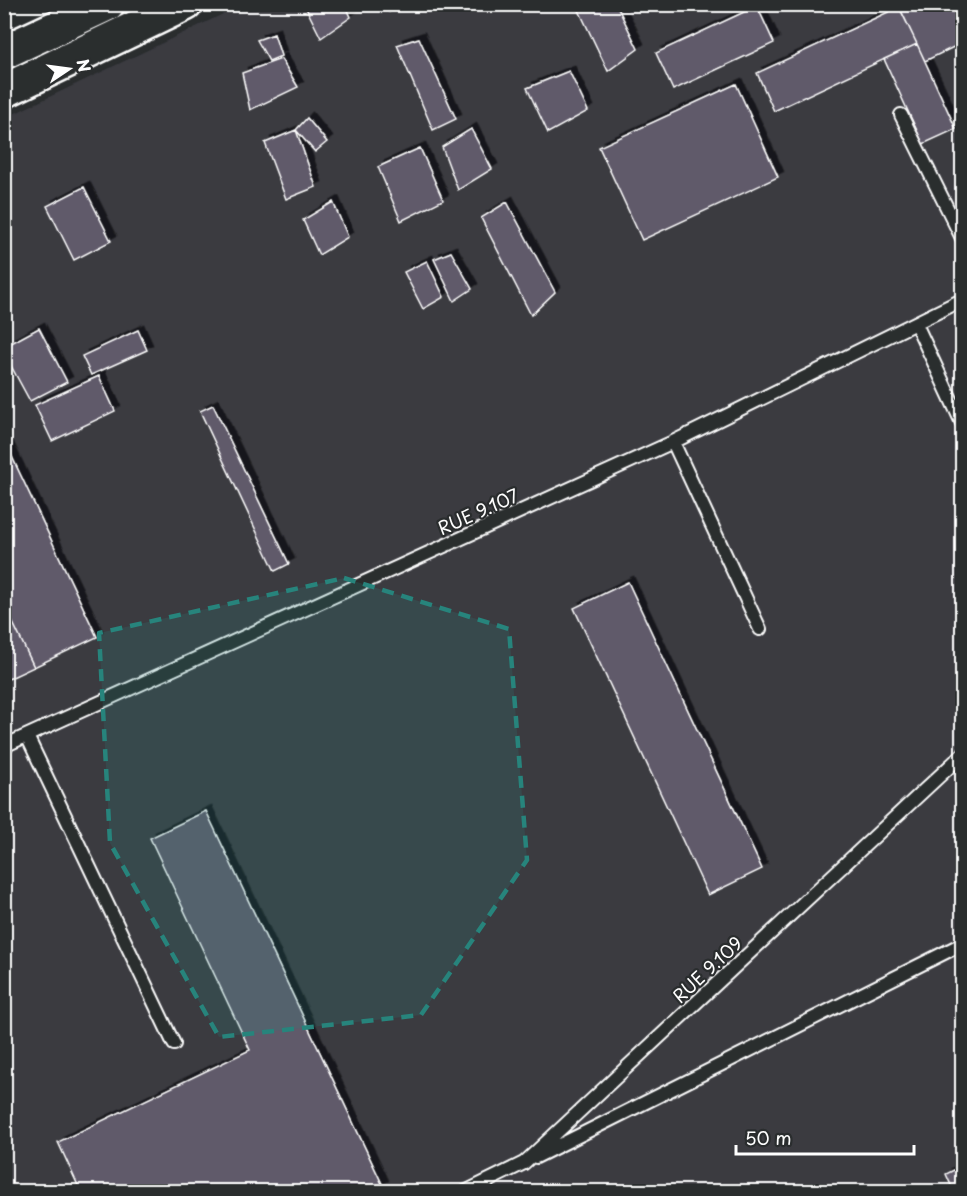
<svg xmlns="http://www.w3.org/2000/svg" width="967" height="1196" viewBox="0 0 967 1196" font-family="'Playpen Sans',sans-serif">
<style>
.built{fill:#3a3a40}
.building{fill:#615a6b;stroke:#fff;stroke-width:1.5;filter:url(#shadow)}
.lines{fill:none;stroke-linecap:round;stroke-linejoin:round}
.service-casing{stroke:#fff;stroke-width:16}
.secondary-casing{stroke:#fff;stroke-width:38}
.service{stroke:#2a2d2e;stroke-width:12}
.secondary{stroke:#2a2d2e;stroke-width:33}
.marked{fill:#27847c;fill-opacity:0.2;stroke:#27847c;stroke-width:4.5;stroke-dasharray:12 8;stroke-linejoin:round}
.labels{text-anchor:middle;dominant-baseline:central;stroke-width:4.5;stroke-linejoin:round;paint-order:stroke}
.street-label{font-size:18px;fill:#fff;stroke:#2a2d2e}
</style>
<defs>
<filter id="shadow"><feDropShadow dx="5.5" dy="-5.5" stdDeviation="0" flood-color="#0009"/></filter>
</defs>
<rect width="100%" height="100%" fill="#2a2d2e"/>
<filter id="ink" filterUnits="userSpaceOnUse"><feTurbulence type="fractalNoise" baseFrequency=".0167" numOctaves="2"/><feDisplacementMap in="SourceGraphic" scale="12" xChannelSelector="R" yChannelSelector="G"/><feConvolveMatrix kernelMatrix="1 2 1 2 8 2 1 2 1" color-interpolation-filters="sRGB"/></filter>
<g filter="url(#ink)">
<path class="built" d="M242,5H962V1191L5,1192V118Z"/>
<path class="building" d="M304,4H345L351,17L321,38Z
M385,4H406L389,12Z
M576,4H616L638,49L608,71Z
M898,4H962V43L925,61Z
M757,6L774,43L673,90L656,53Z
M899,7L917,44L774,111L757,73Z
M274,34L281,56L269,61L257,40Z
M419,38L456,119L433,130L397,45Z
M917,44L956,129L923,144L884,59Z
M281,59L298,87L250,110L242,73Z
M569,71L588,111L548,133L527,88Z
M736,84L778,177L642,240L599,147Z
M307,118L327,142L315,152L296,130Z
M471,129L492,169L458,190L442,147Z
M296,130L316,187L286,199L265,143Z
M420,148L443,200L401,221L378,167Z
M84,187L111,241L74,260L47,206Z
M333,202L348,237L319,255L303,220Z
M507,202L555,292L531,315L481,218Z
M451,252L472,289L454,301L434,259Z
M427,261L444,297L423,309L404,272Z
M39,328L67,382L30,401L4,353V347Z
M138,330L147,350L91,375L82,356Z
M99,376L115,411L52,441L35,405Z
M213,405L289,564L275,571L200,411Z
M5,442L97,637L34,667L4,604Z
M628,582L762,869L708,895L574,608Z
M4,604L34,667L4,681Z
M206,811L383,1186L372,1192H81L58,1142L250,1050L150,838Z
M962,1166V1192H954L946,1174Z"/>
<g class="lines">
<g class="service-casing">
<path id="service" d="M901,115L962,238
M916,324L962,423
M673,442L760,629
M27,736L174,1044
M4,746L673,442L962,300
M536,1157L962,944
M465,1192L524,1163L962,755"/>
</g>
<g class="secondary-casing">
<path id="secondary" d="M4,52L107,4
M4,91L185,4"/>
</g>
<use href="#service" class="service"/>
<use href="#secondary" class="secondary"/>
</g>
</g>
<path class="marked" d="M344,578L509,629L527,860L421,1015L219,1037L110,843L99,633Z"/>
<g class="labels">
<g class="street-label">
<text transform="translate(478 511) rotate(-24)">RUE 9.107</text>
<text transform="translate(707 969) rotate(-43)">RUE 9.109</text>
</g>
</g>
<rect width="967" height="1196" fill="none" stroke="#2a2d2e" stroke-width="24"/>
<rect x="12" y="12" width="943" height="1172" fill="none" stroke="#fff" stroke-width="2" filter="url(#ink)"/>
<g transform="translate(69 69) rotate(77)" stroke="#2a2d2e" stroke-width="4.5" paint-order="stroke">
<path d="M0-4.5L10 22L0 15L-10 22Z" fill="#ffffff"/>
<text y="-9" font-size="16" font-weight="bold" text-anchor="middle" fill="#ffffff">N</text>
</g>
<path d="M736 1145v9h178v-9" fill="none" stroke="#ffffff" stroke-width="3"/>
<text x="745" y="1145" font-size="18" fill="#ffffff" stroke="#2a2d2e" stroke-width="4.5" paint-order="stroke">50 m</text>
</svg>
